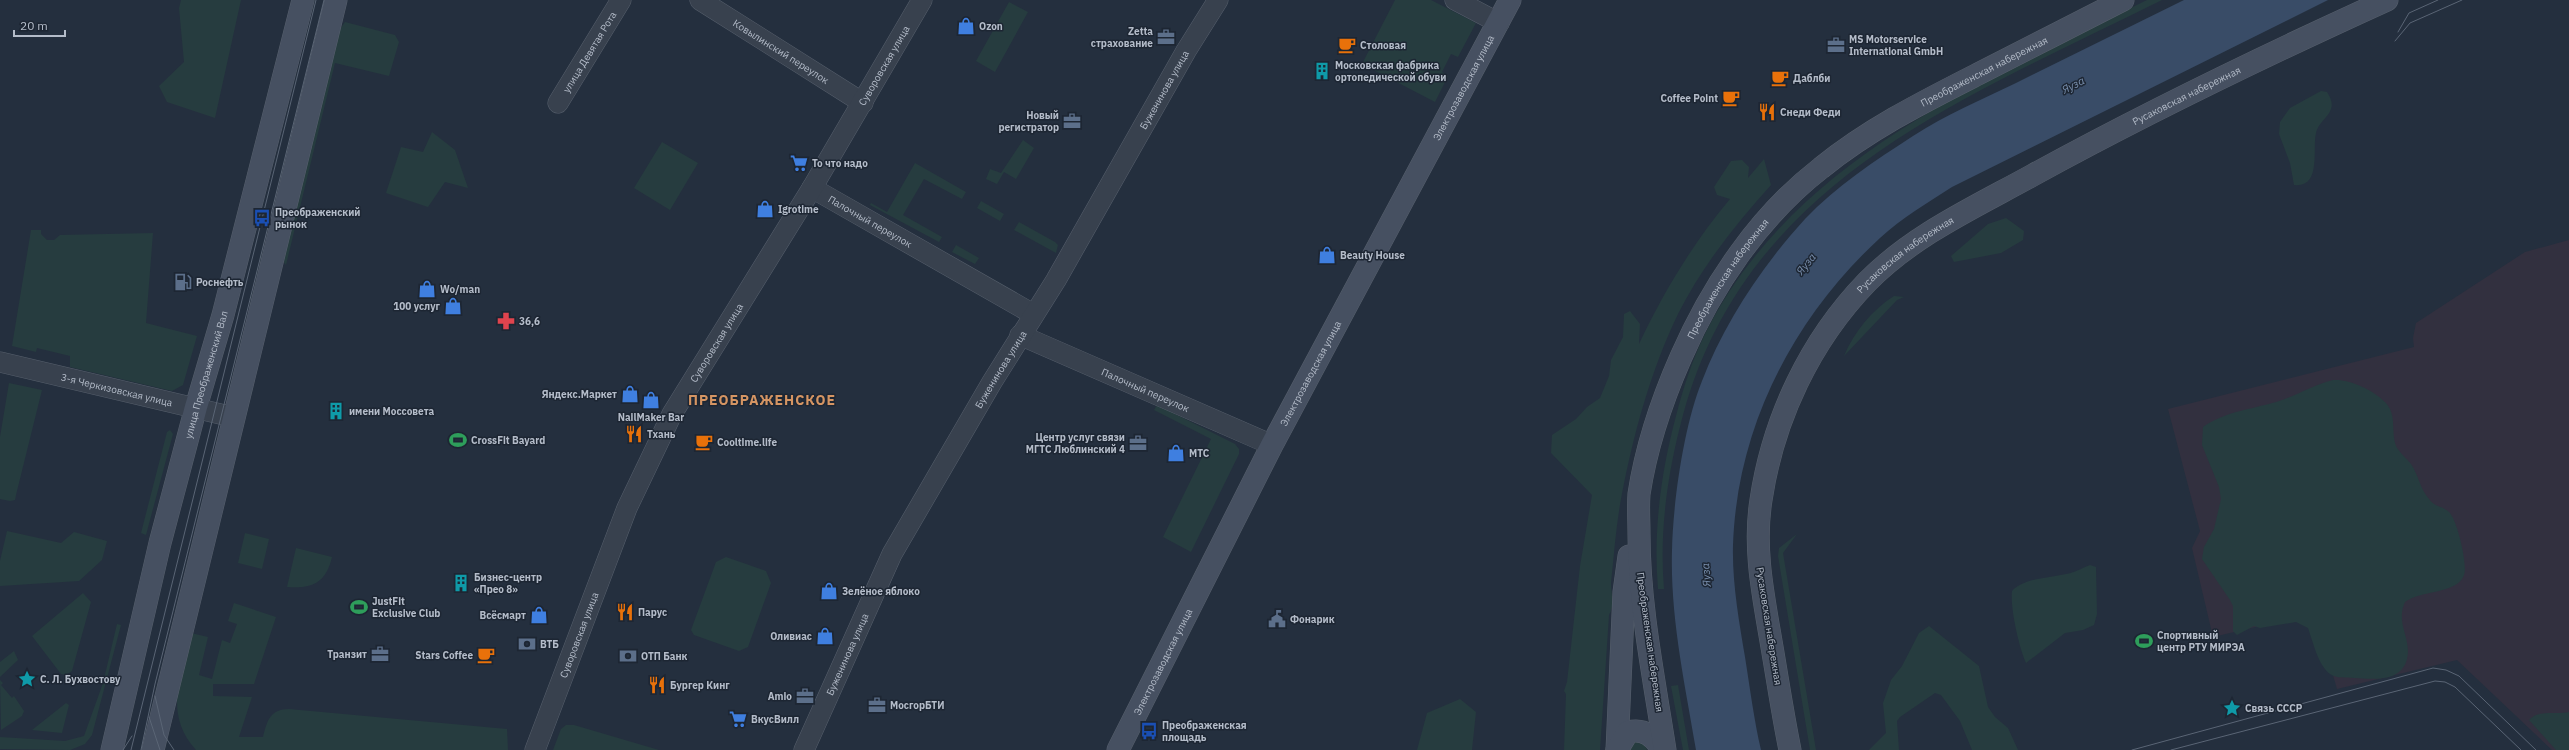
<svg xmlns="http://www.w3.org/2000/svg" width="2569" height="750" viewBox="0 0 2569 750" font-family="'IBM Plex Sans',sans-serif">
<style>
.medical{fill:#32303f}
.green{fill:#263c3f}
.water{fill:#394c67}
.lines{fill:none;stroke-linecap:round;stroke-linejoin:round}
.street-casing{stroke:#565f6c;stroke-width:21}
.secondary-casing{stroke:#565f6c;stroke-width:23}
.street{stroke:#38414e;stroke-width:20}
.secondary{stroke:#465061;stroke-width:22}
.tram{stroke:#5a6575;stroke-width:1}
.labels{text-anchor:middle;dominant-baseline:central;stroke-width:3;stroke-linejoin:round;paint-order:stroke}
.poi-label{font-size:10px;font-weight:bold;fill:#b4bcc9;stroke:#1d2633;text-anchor:start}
.street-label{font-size:10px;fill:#b4bcc9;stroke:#1d2633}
.water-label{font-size:11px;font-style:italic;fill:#7c92b1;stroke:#1d2633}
.district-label{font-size:14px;font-weight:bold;letter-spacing:1px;fill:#d59563;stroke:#1d2633}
</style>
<rect width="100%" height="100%" fill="#242f3e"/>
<path class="medical" d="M2569,240V750H2552L2457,660L2337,689L2315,613L2213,637L2192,548L2200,531L2168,409L2414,347L2413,338L2416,323L2525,252Z"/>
<path class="green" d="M181,0H241L215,118L167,102L159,86L184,62L179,8Z
M1395,0H1431L1476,23L1458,57L1451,54L1442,72L1448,76L1435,102L1362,64Z
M2147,0H2162C1964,99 1747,179 1683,415C1668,471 1659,530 1664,589H1658C1653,531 1661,472 1676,416C1683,389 1692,360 1705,334C1793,158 1982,83 2147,0Z
M1009,2L1028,12L995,72L976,61Z
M345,22L395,35L399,42L389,76L335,63L286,265L283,261L340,29Z
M2321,91L2327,92C2341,113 2320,117 2316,133C2312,149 2322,188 2294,185L2290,163L2279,134L2280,122L2290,108Z
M432,132L455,150L468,188L445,182L428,207L386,193L401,147L423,152Z
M1023,140L1034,148L1016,179L1004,172L997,184L986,179L990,169L1001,173Z
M662,142L698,163L670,210L634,188Z
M1764,159L1771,185C1736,224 1702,266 1678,314C1650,372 1633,436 1621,499C1616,526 1614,555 1611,583C1611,594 1615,605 1609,615L1600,750H1564L1566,694L1564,691L1567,682L1580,566L1592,495L1551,453L1552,435L1576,419L1587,407L1600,398L1609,376L1611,360L1623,337L1624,314L1630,311L1640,324L1639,344C1663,293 1693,243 1730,199L1717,195L1714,187L1731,161L1742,160L1749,167L1748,178Z
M915,163L966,192L962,199L924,179L903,215L942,237L939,242L870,205L871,203L887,212Z
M981,201L1004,214L1000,221L977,208Z
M2006,218L2024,231L2023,240L2001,253L1954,262L1951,256L1988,224Z
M1019,222L1055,242L1058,245L1056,253L1014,230Z
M31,230H41V234L47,240H54L60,235L153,233L146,323L197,336L183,385L172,391L70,367V356L37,348L36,352L12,346Z
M956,245L979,258L975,264L952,252Z
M1894,296L1904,297L1897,300L1844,356C1854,332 1872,310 1894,296Z
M2333,380C2350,379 2373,390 2385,402C2398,415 2390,434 2397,448C2401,454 2407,459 2411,464C2419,476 2420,489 2429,499C2434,507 2443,506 2449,512C2457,519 2468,565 2464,575C2458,594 2420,590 2405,602C2395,623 2412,639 2407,659C2401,683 2372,679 2354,678C2346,677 2337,679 2330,674C2318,665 2313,642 2308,628L2296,622L2260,628L2254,626L2237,635L2233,631V606L2230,600L2202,559L2204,547L2214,529L2221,499L2219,487L2202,445L2203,427C2224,412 2252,409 2276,402C2296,396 2313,385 2333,380Z
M9,383L42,390L16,495L15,500L10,501L0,499V437Z
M1157,405L1235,444L1239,449V454L1191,552L1163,537L1211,439L1154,410Z
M170,430L173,434L146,535L141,533L167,432Z
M7,531L61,543L74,532L107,541L102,560L79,581L0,586V561Z
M245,533L269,539L262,569L238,563Z
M1797,534L1783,553L1816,750H1810L1778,556L1779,548Z
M296,548L332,557C326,583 312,589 287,587Z
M726,557L766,571L771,583L748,647L739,651L694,635L691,630L716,562Z
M2090,565L2096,567L2097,614L2094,625L2083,630L2065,633L2026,663C2019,647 2010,608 2012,591C2024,578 2049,578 2066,574C2074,573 2082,568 2090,565Z
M83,593L91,602L72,671L66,675L61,674L32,636Z
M234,603L276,617L254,684H213V696L252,697L239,737H263C267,721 270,709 289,709L507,729L508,750H196C163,714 181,675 191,633L208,637L199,675L212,679L222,640L230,643L237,624L228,621Z
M117,624L121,625L92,735L85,744L70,750L0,749V737L65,741L84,736L103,683Z
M1929,626L1979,666L1988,707L1995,717L2008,728L2018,750H1972L1960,721L1941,695L1935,693L1900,717L1897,721L1899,750H1869L1886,733L1883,703L1891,680L1902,666L1919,633Z
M14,651L18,660L0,677V662Z
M0,680L3,683L1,685L12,698L14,696L24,711L22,716L1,730Z
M1678,685L1689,750H1683L1671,686Z
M1460,699L1476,712L1472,750H1417L1427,713Z
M66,703L69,705L62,733L32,730Z
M2569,712V750H2556L2529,720C2539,709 2556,715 2569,712Z
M566,725H574L659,750H553L561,729Z
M1631,740L1643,742L1647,750H1627Z"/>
<path class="water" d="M2184,0H2328L1952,187C1927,203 1902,218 1880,238C1794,317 1737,426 1733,545C1732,582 1739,621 1745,657C1750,688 1754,720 1761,750H1696C1685,684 1670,617 1672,550C1673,502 1684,425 1702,381C1724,323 1763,265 1805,219C1835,187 1876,160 1913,136C1945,115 1981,100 2016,83C2072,55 2128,28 2184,0Z"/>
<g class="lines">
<g class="street-casing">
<g id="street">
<path id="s1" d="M700,0L863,103"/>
<path d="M1455,0L1499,23"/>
<path id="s2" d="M558,103L621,0"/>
<path id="s3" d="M812,188L1033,314"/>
<path id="s4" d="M1020,335L1272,445"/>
<path id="s5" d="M0,362L233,417"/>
<path id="s6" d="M535,750L627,508L672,414L812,188L922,0"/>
<path id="s7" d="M804,750L892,554L992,382L1056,280L1186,51L1218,0"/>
</g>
</g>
<g class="secondary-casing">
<g id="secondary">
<path id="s8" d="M112,750L160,543L196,407L223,315L303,0"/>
<path d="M153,750L336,0"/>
<path id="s9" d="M1118,750L1272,445L1510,0"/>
<path d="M1617,750L1624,592L1629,556"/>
<path d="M1617,750L1628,732C1644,728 1654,736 1662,750"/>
<path id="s10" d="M1665,750C1654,678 1639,606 1639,534C1639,521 1638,507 1639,494C1646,448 1662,400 1681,357C1712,286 1759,216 1821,168C1869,129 1923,102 1978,74C2026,49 2075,25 2123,0"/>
<path id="s11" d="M1790,750C1783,716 1778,682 1772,647C1764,599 1753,550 1761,500C1773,419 1810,341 1867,282C1913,235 1975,207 2033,175C2148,112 2266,55 2387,0"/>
</g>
</g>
<use href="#street" class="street"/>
<use href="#secondary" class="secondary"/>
<path class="tram" d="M2398,32L2409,13L2438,0
M2395,41L2410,23L2462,0
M155,696L164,735L174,750
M149,717L160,750
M123,750L132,736
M131,750L316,0
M141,750L155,684L324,0
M2132,750L2433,668L2446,670L2459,676L2536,750
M2171,750L2435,681L2445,682L2455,687L2521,750"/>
</g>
<defs>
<g id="shop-bare" transform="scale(1.38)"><path d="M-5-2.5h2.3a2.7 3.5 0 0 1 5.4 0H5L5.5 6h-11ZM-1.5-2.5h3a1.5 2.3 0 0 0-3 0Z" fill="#3f7fe0" stroke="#1d2633" stroke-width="2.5" paint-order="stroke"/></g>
<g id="office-bare" transform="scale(1.38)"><path d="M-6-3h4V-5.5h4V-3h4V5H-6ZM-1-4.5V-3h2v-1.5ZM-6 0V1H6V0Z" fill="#5c6f8a" stroke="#1d2633" stroke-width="2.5" paint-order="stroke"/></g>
<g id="cafe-bare" transform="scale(1.38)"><path d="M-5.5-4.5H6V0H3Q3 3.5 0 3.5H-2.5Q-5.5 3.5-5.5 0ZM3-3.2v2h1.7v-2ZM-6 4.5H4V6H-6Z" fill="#e8710a" stroke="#1d2633" stroke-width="2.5" paint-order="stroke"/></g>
<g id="building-bare" transform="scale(1.38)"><path d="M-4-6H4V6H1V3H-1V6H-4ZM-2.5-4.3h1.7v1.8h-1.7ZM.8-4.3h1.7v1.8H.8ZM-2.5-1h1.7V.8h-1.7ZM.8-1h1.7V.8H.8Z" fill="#0f9aa8" stroke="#1d2633" stroke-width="2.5" paint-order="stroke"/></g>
<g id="restaurant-bare" transform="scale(1.38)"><path d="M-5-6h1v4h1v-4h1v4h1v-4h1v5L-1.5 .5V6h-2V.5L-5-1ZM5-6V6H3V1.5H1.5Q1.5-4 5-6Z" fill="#e8710a" stroke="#1d2633" stroke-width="2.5" paint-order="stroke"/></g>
<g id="supermarket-bare" transform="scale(1.38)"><path d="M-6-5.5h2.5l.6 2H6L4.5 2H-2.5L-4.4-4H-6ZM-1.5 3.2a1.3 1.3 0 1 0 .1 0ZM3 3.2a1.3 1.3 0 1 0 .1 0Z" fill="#3f7fe0" stroke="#1d2633" stroke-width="2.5" paint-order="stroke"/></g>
<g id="bus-bare" transform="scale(1.38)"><path d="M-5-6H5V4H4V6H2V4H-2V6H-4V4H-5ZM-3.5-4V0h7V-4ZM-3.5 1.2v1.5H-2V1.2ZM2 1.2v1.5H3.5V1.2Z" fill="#1a4fb4" stroke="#1d2633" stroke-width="2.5" paint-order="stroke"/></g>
<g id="fuel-bare" transform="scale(1.38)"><path d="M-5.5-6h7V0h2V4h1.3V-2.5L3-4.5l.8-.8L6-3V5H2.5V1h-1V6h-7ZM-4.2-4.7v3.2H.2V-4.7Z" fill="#5c6f8a" stroke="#1d2633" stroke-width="2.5" paint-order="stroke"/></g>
<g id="pharmacy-bare" transform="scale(1.38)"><path d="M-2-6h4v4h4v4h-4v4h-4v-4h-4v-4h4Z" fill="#e0444e" stroke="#1d2633" stroke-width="2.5" paint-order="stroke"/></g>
<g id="stadium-bare" transform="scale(1.38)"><path d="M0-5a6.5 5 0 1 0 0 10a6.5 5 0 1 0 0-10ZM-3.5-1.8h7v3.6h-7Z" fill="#2e9e5b" stroke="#1d2633" stroke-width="2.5" paint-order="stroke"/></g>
<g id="civic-bare" transform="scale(1.38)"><path d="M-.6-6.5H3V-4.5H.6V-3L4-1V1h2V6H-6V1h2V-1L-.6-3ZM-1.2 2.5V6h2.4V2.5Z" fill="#5c6f8a" stroke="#1d2633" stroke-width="2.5" paint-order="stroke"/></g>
<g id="bank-bare" transform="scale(1.38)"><path d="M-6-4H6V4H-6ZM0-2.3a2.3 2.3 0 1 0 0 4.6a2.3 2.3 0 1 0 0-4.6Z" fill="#5c6f8a" stroke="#1d2633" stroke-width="2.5" paint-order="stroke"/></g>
<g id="sight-bare" transform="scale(1.38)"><path d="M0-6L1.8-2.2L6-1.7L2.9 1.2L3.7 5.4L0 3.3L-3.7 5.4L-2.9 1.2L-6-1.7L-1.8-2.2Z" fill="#0f9aa8" stroke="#1d2633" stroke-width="2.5" paint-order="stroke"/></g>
</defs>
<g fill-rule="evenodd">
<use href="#shop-bare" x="966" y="26"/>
<use href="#office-bare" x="1166" y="37"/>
<use href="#cafe-bare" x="1347" y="45"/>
<use href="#office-bare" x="1836" y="45"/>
<use href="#building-bare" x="1322" y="71"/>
<use href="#cafe-bare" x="1780" y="78"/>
<use href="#cafe-bare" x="1731" y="98"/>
<use href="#restaurant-bare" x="1767" y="112"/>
<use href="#office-bare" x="1072" y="121"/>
<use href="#supermarket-bare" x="799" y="163"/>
<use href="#shop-bare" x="765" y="209"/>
<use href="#bus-bare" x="262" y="218"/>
<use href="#shop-bare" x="1327" y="255"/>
<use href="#fuel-bare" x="183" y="282"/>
<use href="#shop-bare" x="427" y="289"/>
<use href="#shop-bare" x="453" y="306"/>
<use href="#pharmacy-bare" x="506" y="321"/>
<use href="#shop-bare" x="630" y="394"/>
<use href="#shop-bare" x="651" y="400"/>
<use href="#building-bare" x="336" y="411"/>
<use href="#restaurant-bare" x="634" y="434"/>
<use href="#stadium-bare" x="458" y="440"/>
<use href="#cafe-bare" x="704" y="442"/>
<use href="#office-bare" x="1138" y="443"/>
<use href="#shop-bare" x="1176" y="453"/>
<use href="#building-bare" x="461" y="583"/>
<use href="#shop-bare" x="829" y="591"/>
<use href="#stadium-bare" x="359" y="607"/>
<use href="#restaurant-bare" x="625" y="612"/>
<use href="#shop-bare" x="539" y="615"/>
<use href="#civic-bare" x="1277" y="619"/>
<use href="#shop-bare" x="825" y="636"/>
<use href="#stadium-bare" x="2144" y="641"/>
<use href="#bank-bare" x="527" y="644"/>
<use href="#office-bare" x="380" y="654"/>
<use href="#cafe-bare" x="486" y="655"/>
<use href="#bank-bare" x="628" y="656"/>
<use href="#sight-bare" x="27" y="679"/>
<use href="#restaurant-bare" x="657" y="685"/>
<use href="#office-bare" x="805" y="696"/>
<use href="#office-bare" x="877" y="705"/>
<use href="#sight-bare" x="2232" y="708"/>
<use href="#supermarket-bare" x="738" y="719"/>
<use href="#bus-bare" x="1149" y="731"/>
</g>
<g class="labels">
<g class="poi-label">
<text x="979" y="26">Ozon</text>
<text x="1153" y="31" text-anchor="end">Zetta<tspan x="1153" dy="12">страхование</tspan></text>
<text x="1849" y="39">MS Motorservice<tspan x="1849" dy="12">International GmbH</tspan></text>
<text x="1360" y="45">Столовая</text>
<text x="1335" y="65">Московская фабрика<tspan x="1335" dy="12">ортопедической обуви</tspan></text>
<text x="1793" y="78">Даблби</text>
<text x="1718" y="98" text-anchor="end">Coffee Point</text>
<text x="1780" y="112">Снеди Феди</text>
<text x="1059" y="115" text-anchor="end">Новый<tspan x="1059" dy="12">регистратор</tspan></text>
<text x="812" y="163">То что надо</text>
<text x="778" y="209">Igrotime</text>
<text x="275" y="212">Преображенский<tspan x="275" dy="12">рынок</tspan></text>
<text x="1340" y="255">Beauty House</text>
<text x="196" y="282">Роснефть</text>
<text x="440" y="289">Wo/man</text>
<text x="440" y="306" text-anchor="end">100 услуг</text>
<text x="519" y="321">36,6</text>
<text x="617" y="394" text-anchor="end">Яндекс.Маркет</text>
<text x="349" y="411">имени Моссовета</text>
<text x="651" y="417" text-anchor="middle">NailMaker Bar</text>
<text x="647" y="434">Тхань</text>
<text x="1125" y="437" text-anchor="end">Центр услуг связи<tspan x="1125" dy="12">МГТС Люблинский 4</tspan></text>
<text x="471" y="440">CrossFit Bayard</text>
<text x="717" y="442">Cooltime.life</text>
<text x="1189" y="453">МТС</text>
<text x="474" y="577">Бизнес-центр<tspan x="474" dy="12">«Прео 8»</tspan></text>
<text x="842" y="591">Зелёное яблоко</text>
<text x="372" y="601">JustFit<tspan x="372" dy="12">Exclusive Club</tspan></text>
<text x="638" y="612">Парус</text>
<text x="526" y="615" text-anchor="end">Всёсмарт</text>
<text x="1290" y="619">Фонарик</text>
<text x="2157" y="635">Спортивный<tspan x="2157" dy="12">центр РТУ МИРЭА</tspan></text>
<text x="812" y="636" text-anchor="end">Оливиас</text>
<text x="540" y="644">ВТБ</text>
<text x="367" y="654" text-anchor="end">Транзит</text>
<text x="473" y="655" text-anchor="end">Stars Coffee</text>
<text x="641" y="656">ОТП Банк</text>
<text x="40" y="679">С. Л. Бухвостову</text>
<text x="670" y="685">Бургер Кинг</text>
<text x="792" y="696" text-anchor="end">Amio</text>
<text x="890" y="705">МосгорБТИ</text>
<text x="2245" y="708">Связь СССР</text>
<text x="751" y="719">ВкусВилл</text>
<text x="1162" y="725">Преображенская<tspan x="1162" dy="12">площадь</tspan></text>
</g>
<g class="street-label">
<text stroke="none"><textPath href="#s2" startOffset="60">улица Девятая Рота</textPath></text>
<text stroke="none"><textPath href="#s1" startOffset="96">Ковылинский переулок</textPath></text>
<text stroke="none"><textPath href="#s6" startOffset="771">Суворовская улица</textPath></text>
<text stroke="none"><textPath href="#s10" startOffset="829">Преображенская набережная</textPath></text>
<text stroke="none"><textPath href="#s9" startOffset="747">Электрозаводская улица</textPath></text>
<text stroke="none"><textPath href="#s7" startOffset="753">Буженинова улица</textPath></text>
<text stroke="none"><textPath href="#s11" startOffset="870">Русаковская набережная</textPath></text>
<text stroke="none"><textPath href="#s3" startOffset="67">Палочный переулок</textPath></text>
<text stroke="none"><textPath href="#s11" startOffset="546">Русаковская набережная</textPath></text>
<text stroke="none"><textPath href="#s10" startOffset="493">Преображенская набережная</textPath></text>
<text stroke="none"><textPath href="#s6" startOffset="447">Суворовская улица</textPath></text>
<text stroke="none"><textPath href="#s7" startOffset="429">Буженинова улица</textPath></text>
<text stroke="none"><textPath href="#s9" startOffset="423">Электрозаводская улица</textPath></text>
<text stroke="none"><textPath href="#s8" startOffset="387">улица Преображенский Вал</textPath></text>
<text stroke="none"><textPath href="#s5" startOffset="120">3-я Черкизовская улица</textPath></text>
<text stroke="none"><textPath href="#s4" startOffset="137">Палочный переулок</textPath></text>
<text transform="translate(1769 626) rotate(81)">Русаковская набережная</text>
<text stroke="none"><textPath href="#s6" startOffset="123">Суворовская улица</textPath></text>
<text transform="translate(1650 642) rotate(82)">Преображенская набережная</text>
<text stroke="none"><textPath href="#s7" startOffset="105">Буженинова улица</textPath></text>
<text stroke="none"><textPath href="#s9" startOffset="99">Электрозаводская улица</textPath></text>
</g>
<g class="water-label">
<text transform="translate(2073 85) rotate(-27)">Яуза</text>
<text transform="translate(1806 264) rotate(-51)">Яуза</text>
<text transform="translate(1706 575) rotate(-94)">Яуза</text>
</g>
<g class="district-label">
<text x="762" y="400">ПРЕОБРАЖЕНСКОЕ</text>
</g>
</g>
<path d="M14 30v6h51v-6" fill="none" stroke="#b4bcc9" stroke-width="2"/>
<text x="20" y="30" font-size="12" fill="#b4bcc9" stroke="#1d2633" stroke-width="3" paint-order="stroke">20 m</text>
</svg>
